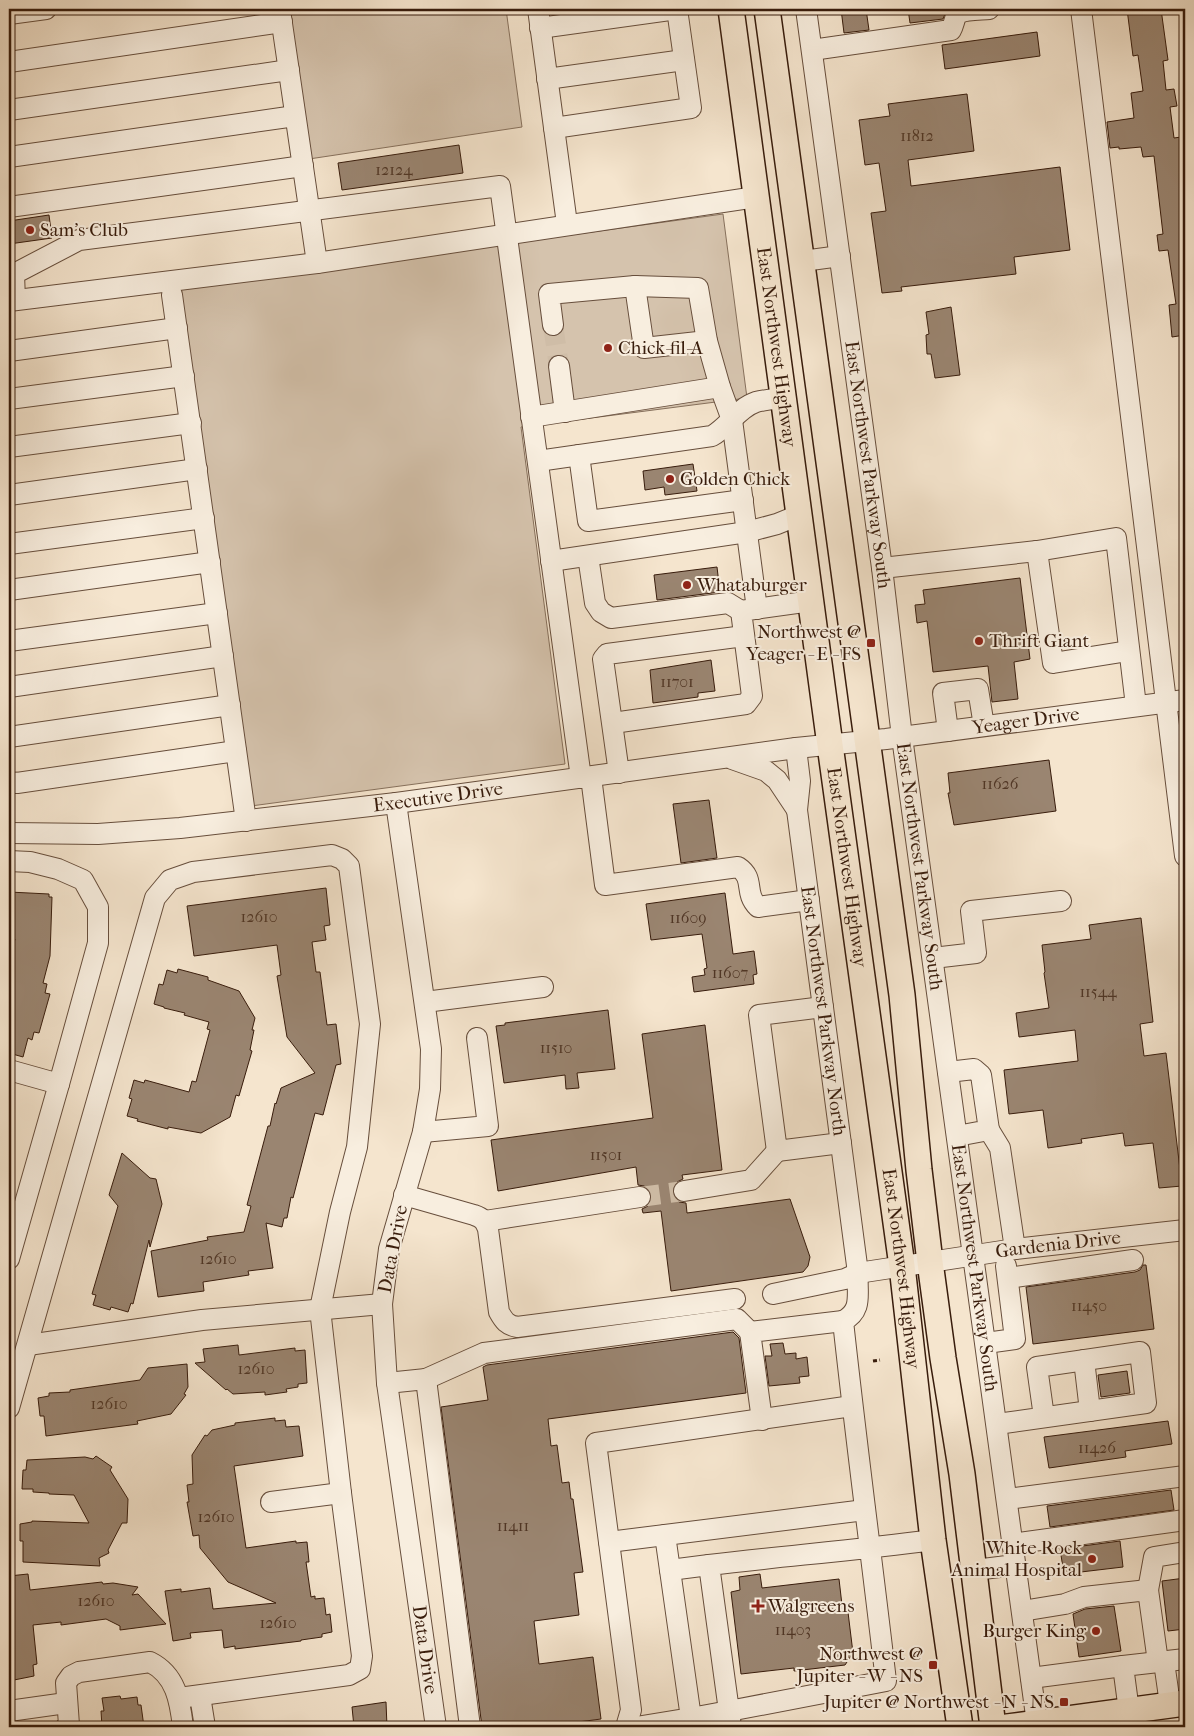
<svg xmlns="http://www.w3.org/2000/svg" width="1194" height="1736" viewBox="0 0 1194 1736" font-family="'IM FELL French Canon',serif">
<style>
.grass{fill:#d5c3ad;stroke:#86705c}
.building{fill:#9a8571;stroke:#381c0c}
.lines{fill:none;stroke-linecap:round;stroke-linejoin:round}
.minor-tunnel{stroke:#cfbda7;stroke-width:20;stroke-dasharray:20 10;stroke-linecap:butt}
.minor-casing{stroke:#674e3c;stroke-width:22}
.major-casing{stroke:#381c0c;stroke-width:28}
.path{stroke:#381c0c;stroke-width:3;stroke-dasharray:4 2.5;stroke-linecap:butt}
.minor{stroke:#f8eedf;stroke-width:20}
.major{stroke:#f5e5ce;stroke-width:25}
.poi-dot{fill:#8f2418;stroke:#f8eedf;stroke-width:2}
.labels{text-anchor:middle;dominant-baseline:central;stroke-width:4;stroke-linejoin:round;paint-order:stroke}
.number-label{font-size:16px;fill:#503625}
.poi-label{font-size:19px;fill:#381c0c;stroke:#f8eedf;text-anchor:start}
.street-label{font-size:19px;fill:#381c0c;stroke:#f8eedf}
</style>
<rect width="100%" height="100%" fill="#f5e5ce"/>
<filter id="stains"><feTurbulence type="fractalNoise" baseFrequency=".004" numOctaves="4"/><feColorMatrix values="0 0 0 0 .2 0 0 0 0 .09 0 0 0 0 .02 0 0 0 .5 -.17"/></filter>
<radialGradient id="worn" r=".72"><stop offset=".6" stop-color="#630" stop-opacity="0"/><stop offset="1" stop-color="#630" stop-opacity=".3"/></radialGradient>
<path class="grass" d="M287,9H506L522,127L309,159Z
M723,214L747,398L521,427L565,764L251,806L177,289Z"/>
<path class="building" d="M841,9H866L869,30L844,33Z
M908,9H947L943,19L910,23Z
M1127,9H1161L1168,60L1163,61L1166,90L1174,89L1177,106L1170,107L1174,138L1181,137L1185,171V192H1183L1185,211V335L1172,337L1169,305L1176,304L1168,250L1159,251L1157,235L1163,234L1154,156L1143,157L1141,147L1119,149V147L1110,148L1107,122L1134,118L1131,93L1143,91L1138,55L1133,56Z
M1037,32L1040,56L945,69L942,45Z
M967,94L974,151L908,160L911,186L1060,167L1070,250L1014,257L1016,274L901,287L902,291L882,293L871,213L886,211L879,163L865,165L859,120L890,116L888,104Z
M459,145L463,173L342,190L338,163Z
M49,215L52,238L9,244V221Z
M951,307L960,375L935,378L931,354H927L926,335L929,334L926,312Z
M693,464L697,491L665,495L664,487L645,490L643,471Z
M717,567L720,592L657,600L654,575Z
M1020,578L1030,659L1014,662L1018,699L992,702L988,666L933,672L927,621L917,623L915,605L925,604L923,590Z
M711,660L715,691L698,693V697L653,703L650,670Z
M1049,760L1056,811L954,825L948,793H950L948,773Z
M709,800L717,858L681,863L673,804Z
M326,888L330,925L324,926L326,940L312,942L316,972H320L327,1025L336,1024L341,1064L336,1065L323,1115L315,1113L293,1198L291,1197L287,1218H284L282,1227L266,1223L273,1268L248,1271L249,1275L203,1282L204,1291L158,1297L151,1251L208,1240L207,1237L244,1232L251,1206L247,1205L268,1126H270L275,1103L276,1104L281,1088L315,1073L287,1037L277,976L281,975L277,945L194,956L187,906Z
M9,892L49,894V897H52L50,956L43,983L47,984L45,993L50,994L39,1033L34,1032L32,1040L28,1038L23,1057L9,1053V961L15,939L9,938Z
M725,893L733,954L754,951L757,974L753,975L754,984L694,992L692,977L705,975L704,969L707,968L702,934L651,940L646,904Z
M1141,918L1153,1022L1140,1024L1144,1056L1166,1053L1182,1186L1159,1188L1153,1143L1125,1146L1123,1133L1081,1139L1082,1143L1048,1148L1043,1110L1009,1114L1004,1070L1078,1061L1075,1030L1019,1037L1016,1013L1049,1008L1044,973L1045,972L1042,945L1091,939L1089,925Z
M178,969L208,977V980L239,991L255,1018L252,1030H254L250,1050L252,1051L239,1096L236,1095L230,1117L201,1133L168,1127V1129L137,1121L138,1119L127,1116L132,1099L129,1098L134,1080L144,1083L145,1080L189,1092L192,1081L196,1082L210,1030L207,1029L209,1022L184,1015L185,1013L164,1008V1007L154,1004L159,984L163,985L167,970L177,973Z
M608,1010L615,1069L577,1073L579,1088L566,1089L565,1075L504,1083L496,1026L505,1025V1023Z
M705,1025L722,1170L682,1175L683,1179L677,1182L673,1187L672,1192L675,1198L679,1202L686,1203L687,1213L790,1199L810,1257L808,1266L803,1272L671,1291L661,1211L643,1213L642,1209L648,1206L651,1202L652,1196L649,1189L644,1186L638,1185L636,1167L498,1191L491,1140L653,1118L642,1034Z
M122,1153L150,1178L156,1179L162,1204L150,1247L149,1240L133,1304L131,1303L128,1312L111,1307L110,1310L93,1305L96,1295L92,1294L118,1206L109,1195Z
M1143,1265H1146L1154,1329L1033,1344L1026,1287L1135,1272L1140,1270Z
M733,1332L739,1338L746,1393L548,1419L551,1446L557,1445L562,1483L569,1482L571,1499H573L583,1572L574,1573L579,1615L534,1621L539,1664L593,1657L601,1719L540,1727H482L441,1407L488,1400L483,1367L487,1365Z
M783,1343L785,1354L796,1353V1359L807,1357L809,1376L799,1377L800,1383L769,1386L765,1356H772L770,1344Z
M238,1345L239,1355L295,1348V1351L305,1350L307,1383L298,1384V1387L286,1389L287,1392L265,1395V1392L233,1394L227,1389L226,1390L195,1363L205,1362L203,1349Z
M187,1364L188,1387L184,1394L186,1395L171,1414L137,1421L138,1424L46,1436L44,1416H40L38,1398L49,1396V1393L70,1392V1390L140,1380L148,1368Z
M1127,1371L1130,1393L1101,1397L1098,1375Z
M275,1418V1421L285,1420L286,1427L299,1426L303,1456L234,1466L246,1548L296,1541V1543L307,1542L309,1562H306L311,1597L315,1596V1599L324,1598L326,1615L330,1614L332,1632L322,1634V1637L301,1640V1641L235,1649V1646L224,1648L222,1630L190,1633L191,1638L173,1641L165,1591L181,1589V1592L210,1588L213,1609L276,1603L228,1582L200,1548L199,1535L193,1536L187,1502H189L187,1485L193,1484L192,1455L205,1435L207,1436L212,1430L235,1425V1423Z
M1168,1421L1172,1444L1125,1451L1126,1457L1049,1468L1044,1437Z
M96,1456L112,1467L110,1470L128,1499L127,1523H122L108,1550L109,1553L99,1558L100,1566L23,1562V1541H20V1524L32,1522V1521L89,1523L74,1495L49,1494V1493L33,1492V1489H22L23,1470H26L27,1460L85,1457L93,1459Z
M1171,1490L1174,1510L1050,1527L1047,1506Z
M1120,1541L1123,1567L1064,1574L1060,1549Z
M28,1574L30,1590L102,1582L103,1584L113,1583L138,1587L132,1595L138,1594L166,1624L120,1630V1626L106,1619L61,1625V1622L33,1625L37,1664L33,1665L34,1676L9,1681V1576Z
M760,1574L762,1588L839,1579L842,1605L847,1604L853,1653L845,1665L794,1671V1668L741,1674L731,1592L740,1590L739,1577Z
M1185,1578V1629L1168,1631L1162,1581Z
M1114,1606L1121,1651L1079,1657L1073,1614L1085,1609Z
M120,1696L121,1699L137,1697L138,1705H141L144,1727H102L101,1711H104L102,1698Z
M386,1702L387,1727H354L352,1707Z"/>
<g class="lines">
<path class="minor-tunnel" d="M553,325L559,366
M640,1197L684,1191"/>
<g class="minor-casing">
<g id="minor">
<path d="M538,9L567,224"/>
<path id="s1" d="M806,9L882,568L902,737L1037,1723"/>
<path d="M1081,9L1185,856"/>
<path d="M280,10L317,263"/>
<path d="M9,14L46,9"/>
<path d="M540,28L677,9"/>
<path d="M812,50L951,30C954,25 954,19 957,15C963,9 981,10 989,9"/>
<path d="M9,62L282,22"/>
<path d="M547,79L684,60"/>
<path d="M9,110L289,70"/>
<path d="M554,128L691,108L677,9"/>
<path d="M9,157L295,116"/>
<path d="M9,207L303,166"/>
<path d="M803,261L840,256"/>
<path d="M635,286L644,348L707,341"/>
<path d="M172,295L246,821"/>
<path d="M15,300L14,274L79,240L500,186L581,778"/>
<path d="M9,301L317,263L756,197"/>
<path d="M553,325L549,294L635,286L698,288L707,341L720,387L732,420L757,609"/>
<path d="M9,351L177,328"/>
<path d="M559,366L565,412"/>
<path d="M9,399L184,376"/>
<path d="M531,417L720,387"/>
<path d="M9,447L191,423"/>
<path d="M579,455L588,521L743,500"/>
<path d="M538,461L712,436C728,427 738,408 756,402C764,400 775,399 784,398"/>
<path d="M9,495L197,469"/>
<path d="M9,544L204,518"/>
<path d="M1037,551L1053,663L1128,651"/>
<path d="M588,556L595,603L601,612L611,618L728,603L741,611"/>
<path d="M551,561L747,532L777,524L799,515"/>
<path d="M882,568L1037,551L1116,538L1136,706"/>
<path d="M9,590L210,562"/>
<path d="M9,641L217,613"/>
<path d="M9,687L223,656"/>
<path d="M613,723L746,704L752,696L741,611L811,601"/>
<path d="M948,731L943,693L978,689L984,726"/>
<path d="M9,737L230,705"/>
<path id="s2" d="M796,748L800,781L797,810L858,1273C856,1293 864,1310 843,1321C856,1441 872,1561 886,1681L729,1711L709,1565C784,1556 859,1550 933,1540"/>
<path d="M732,759L766,771L777,780L797,810"/>
<path d="M619,773L603,659L607,654L744,636"/>
<path d="M591,777L605,885L738,867C756,879 743,892 758,907L809,900"/>
<path d="M9,782L17,783L236,751"/>
<path id="s3" d="M396,803L431,1049L430,1089L423,1132L389,1249L382,1304L387,1383L436,1727"/>
<path id="s4" d="M9,833L98,834L180,828L396,803L796,748L886,739L1185,700"/>
<path d="M9,861L30,862L58,869L83,880L98,907V943L59,1084L9,1259"/>
<path d="M933,958L976,953L971,911L1061,901"/>
<path d="M425,1002L543,987"/>
<path d="M823,1007L759,1015L777,1151L841,1143"/>
<path d="M9,1070L59,1084"/>
<path d="M948,1072L974,1069L981,1075L989,1130L957,1136"/>
<path d="M989,1130L1000,1148L1015,1249"/>
<path d="M423,1132L488,1126L477,1038"/>
<path d="M684,1191L751,1180L777,1151"/>
<path d="M404,1195L474,1215C483,1218 485,1221 488,1229L499,1312C504,1321 507,1325 517,1327L735,1299"/>
<path d="M485,1221L640,1197"/>
<path d="M1008,1278L1133,1260"/>
<path id="s5" d="M773,1294L845,1279L858,1273L930,1262L1015,1249L1185,1230"/>
<path d="M986,1343L1015,1339L1006,1266"/>
<path d="M28,1345L202,1320L382,1304"/>
<path d="M1084,1360L1090,1411"/>
<path d="M426,1379L484,1353L737,1319L750,1332"/>
<path d="M387,1383L426,1379L470,1727"/>
<path d="M9,1408L155,898L170,880L193,872L332,855L342,859L349,866L370,1024L357,1147L340,1212L320,1309L341,1493L362,1656L360,1669L349,1675L179,1698"/>
<path d="M762,1420L750,1332L843,1321"/>
<path d="M997,1424L1146,1403L1140,1352L1037,1367L1044,1417"/>
<path d="M1007,1499L1185,1476"/>
<path d="M271,1502L341,1493"/>
<path d="M609,1542L665,1535"/>
<path d="M1012,1544L1185,1520"/>
<path d="M670,1570L709,1565"/>
<path d="M975,1570L1015,1565"/>
<path d="M1148,1590L1154,1557L1185,1552"/>
<path d="M1022,1611L1065,1604L1084,1597L1148,1590L1158,1662"/>
<path d="M1164,1662L1170,1704"/>
<path d="M1031,1678L1123,1666"/>
<path d="M200,1696L205,1727"/>
<path d="M9,1711L66,1703"/>
<path d="M1129,1711L1123,1666L1185,1659"/>
<path d="M691,1718L729,1711L731,1727"/>
<path d="M66,1727L69,1725L66,1683L71,1676L79,1672L150,1662C176,1675 180,1701 183,1727"/>
<path d="M626,1727L631,1710L596,1443L852,1406"/>
<path d="M636,1727L691,1718L665,1535L865,1510"/>
</g>
</g>
<g class="major-casing">
<g id="major">
<path id="s6" d="M731,9L830,745L902,1266L933,1540L960,1727"/>
<path d="M767,9L902,995L919,1170L930,1262L943,1358L962,1474L993,1727"/>
<path d="M1007,1727L1185,1703"/>
</g>
</g>
<path class="path" d="M873,1361L880,1360"/>
<use href="#minor" class="minor"/>
<use href="#major" class="major"/>
</g>
<g class="poi-dot">
<circle cx="30" cy="230" r="5"/>
<circle cx="608" cy="348" r="5"/>
<circle cx="670" cy="479" r="5"/>
<circle cx="687" cy="585" r="5"/>
<circle cx="979" cy="641" r="5"/>
<rect x="866" y="638" width="10" height="10" rx="2.5"/>
<circle cx="1092" cy="1559" r="5"/>
<path d="M755.5 1598.5h5v5h5v5h-5v5h-5v-5h-5v-5h5z"/>
<circle cx="1096" cy="1631" r="5"/>
<rect x="928" y="1660" width="10" height="10" rx="2.5"/>
<rect x="1059" y="1697" width="10" height="10" rx="2.5"/>
</g>
<g class="labels">
<g class="number-label">
<text x="917" y="135">11812</text>
<text x="394" y="169">12124</text>
<text x="677" y="681">11701</text>
<text x="1000" y="783">11626</text>
<text x="259" y="916">12610</text>
<text x="688" y="917">11609</text>
<text x="730" y="972">11607</text>
<text x="1098" y="991">11544</text>
<text x="556" y="1047">11510</text>
<text x="606" y="1154">11501</text>
<text x="218" y="1258">12610</text>
<text x="1089" y="1305">11450</text>
<text x="256" y="1368">12610</text>
<text x="109" y="1403">12610</text>
<text x="1097" y="1447">11426</text>
<text x="216" y="1516">12610</text>
<text x="513" y="1525">11411</text>
<text x="96" y="1600">12610</text>
<text x="278" y="1622">12610</text>
<text x="793" y="1629">11403</text>
</g>
<g class="poi-label">
<text x="40" y="230">Sam's Club</text>
<text x="618" y="348">Chick-fil-A</text>
<text x="680" y="479">Golden Chick</text>
<text x="697" y="585">Whataburger</text>
<text x="861" y="632" text-anchor="end">Northwest @<tspan x="861" dy="22">Yeager - E - FS</tspan></text>
<text x="989" y="641">Thrift Giant</text>
<text x="1082" y="1548" text-anchor="end">White Rock<tspan x="1082" dy="22">Animal Hospital</tspan></text>
<text x="768" y="1606">Walgreens</text>
<text x="1086" y="1631" text-anchor="end">Burger King</text>
<text x="923" y="1654" text-anchor="end">Northwest @<tspan x="923" dy="22">Jupiter - W - NS</tspan></text>
<text x="1054" y="1702" text-anchor="end">Jupiter @ Northwest - N - NS</text>
</g>
<g class="street-label">
<text stroke="none"><textPath href="#s6" startOffset="341">East Northwest Highway</textPath></text>
<text stroke="none"><textPath href="#s1" startOffset="460">East Northwest Parkway South</textPath></text>
<text stroke="none"><textPath href="#s4" startOffset="1024">Yeager Drive</textPath></text>
<text stroke="none"><textPath href="#s4" startOffset="431">Executive Drive</textPath></text>
<text stroke="none"><textPath href="#s1" startOffset="865">East Northwest Parkway South</textPath></text>
<text stroke="none"><textPath href="#s6" startOffset="866">East Northwest Highway</textPath></text>
<text stroke="none"><textPath href="#s2" startOffset="265">East Northwest Parkway North</textPath></text>
<text stroke="none"><textPath href="#s5" startOffset="290">Gardenia Drive</textPath></text>
<text transform="translate(393 1249) rotate(-79)">Data Drive</text>
<text stroke="none"><textPath href="#s1" startOffset="1270">East Northwest Parkway South</textPath></text>
<text stroke="none"><textPath href="#s6" startOffset="1271">East Northwest Highway</textPath></text>
<text stroke="none"><textPath href="#s3" startOffset="858">Data Drive</textPath></text>
</g>
</g>
<rect width="1194" height="1736" fill="none" stroke="#f5e5ce" stroke-width="30"/>
<rect x="10" y="10" width="1174" height="1716" fill="none" stroke="#381c0c" stroke-width="2.5"/>
<rect x="15" y="15" width="1164" height="1706" fill="none" stroke="#381c0c"/>
<rect width="100%" height="100%" filter="url(#stains)"/>
<rect width="100%" height="100%" fill="url(#worn)"/>
</svg>
